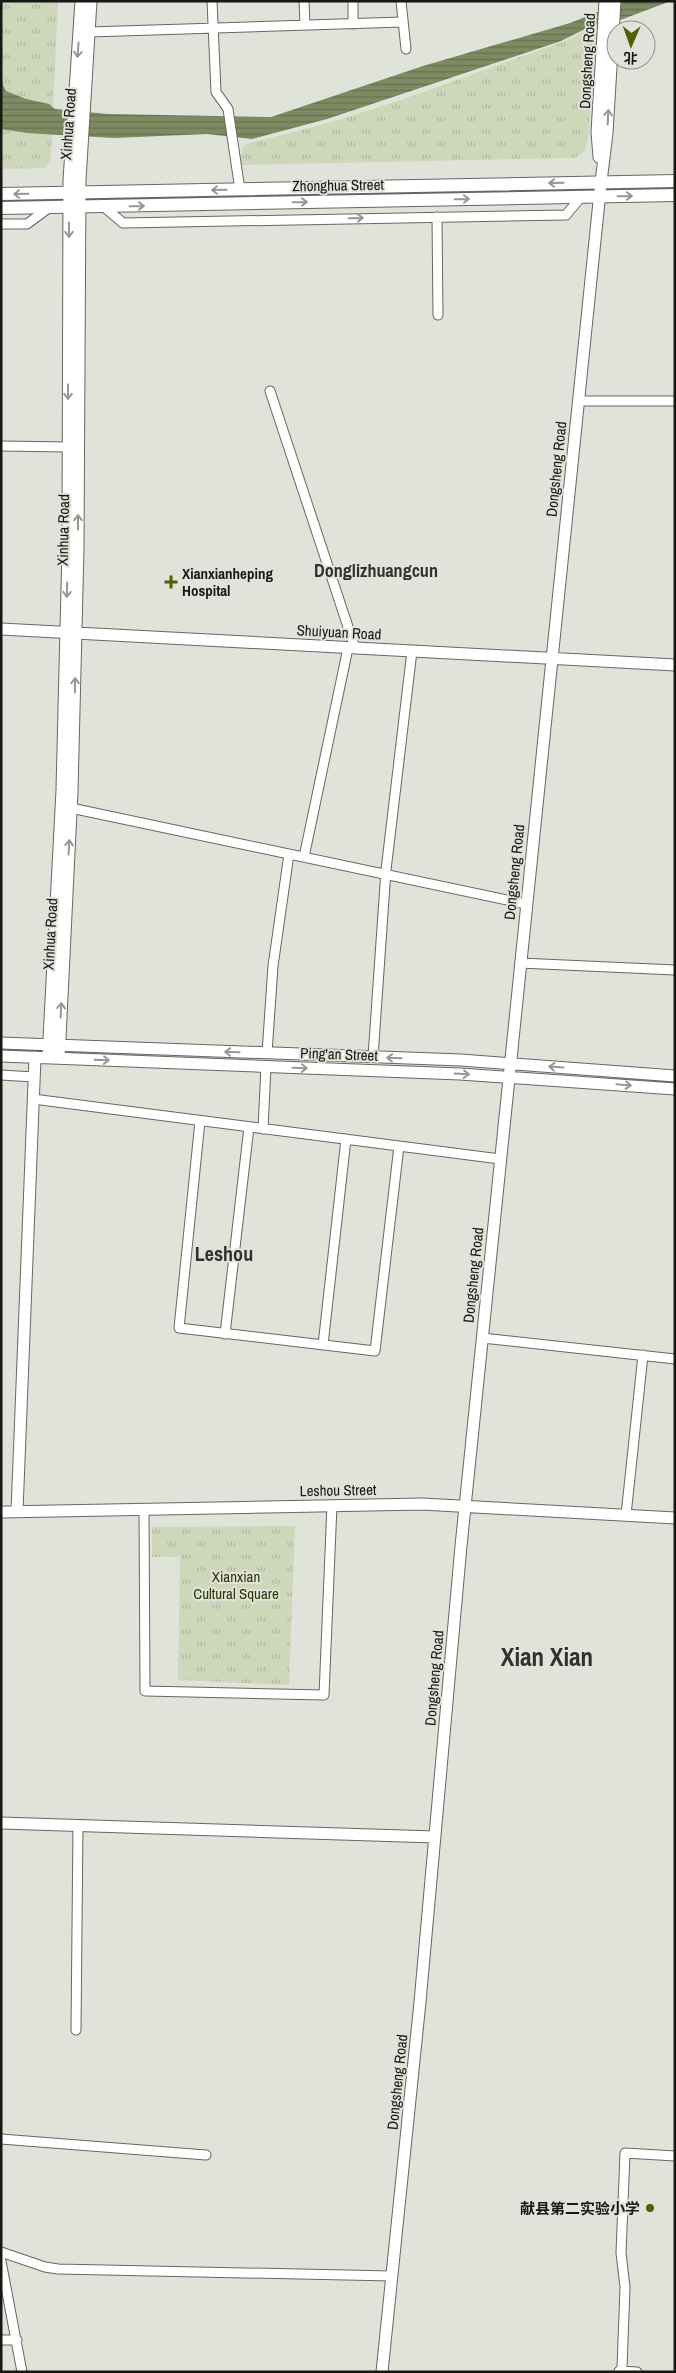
<svg xmlns="http://www.w3.org/2000/svg" width="676" height="2373" viewBox="0 0 676 2373" font-family="'Archivo Narrow','Noto Sans SC',sans-serif">
<style>
.grass{fill:url(#grass-tufts)}
.water{fill:url(#water-rules)}
.lines{fill:none;stroke-linecap:round;stroke-linejoin:round}
.street-casing{stroke:#656860;stroke-width:11}
.secondary-casing{stroke:#656860;stroke-width:13}
.primary-casing{stroke:#656860;stroke-width:14}
.street{stroke:#fff;stroke-width:9}
.secondary{stroke:#fff;stroke-width:11}
.primary{stroke:#fff;stroke-width:12}
.oneway{stroke:#979795}
.poi-dot{fill:#506105;stroke:#e0e3da;stroke-width:2}
.labels{text-anchor:middle;dominant-baseline:central;stroke-width:4;stroke-linejoin:round;paint-order:stroke}
.street-label{font-size:15px;fill:#171714;stroke:#e0e3da}
.poi-label{font-size:15px;font-weight:bold;fill:#171714;stroke:#e0e3da;text-anchor:start}
.park-label{font-size:15px;fill:#2b3502;stroke:#e0e3da}
.quarter-label{font-size:18px;font-weight:bold;fill:#30322b;stroke:#e0e3da}
.district-label{font-size:20px;font-weight:bold;fill:#30322b;stroke:#e0e3da}
.town-label{font-size:25px;font-weight:bold;fill:#30322b;stroke:#e0e3da}
</style>
<defs>
<pattern id="grass-tufts" width="24" height="20" patternUnits="userSpaceOnUse" patternTransform="scale(1.25)"><rect width="24" height="20" fill="#ced7ba"/><path d="M3 7l-1-3M5 7V3M7 7l1-3M15 17l-1-3M17 17v-4M19 17l1-3" fill="none" stroke="#b0b89f"/></pattern>
<pattern id="water-rules" width="6" height="5" patternUnits="userSpaceOnUse" patternTransform="scale(1.25)"><rect width="6" height="5" fill="#7e8a61"/><path d="M0 2.5h6" fill="none" stroke="#66704f"/></pattern>
</defs>
<rect width="100%" height="100%" fill="#e0e3da"/>
<path class="grass" d="M1,1H58L51,152L50,161L45,168L1,169Z
M589,29L596,31L597,37L588,138C586,149 584,154 573,158L241,165L242,148L246,144L328,123L398,101L568,40Z
M295,1526L289,1685L178,1680L180,1557H152V1527Z"/>
<path class="water" d="M625,1H671L623,19L593,25L561,41L327,119L252,139L207,134L114,138L27,133L1,129V81L6,91L26,99L49,104L55,109L108,114L271,117L423,66L570,23Z"/>
<g class="lines">
<g class="street-casing">
<path id="street" d="M212,1L216,92L228,109L240,190
M304,1L305,25
M353,1V24
M401,1L406,49
M89,32L402,22
M103,206L123,223L566,215L581,197
M437,217L438,315
M1,224H27L50,207
M270,391L355,648
M578,401H675
M1,446L68,447
M71,808L526,904
M304,857L348,648
M520,963L675,970
M267,1053L273,966L289,854
M373,1057L386,870L412,651
M1,1075L34,1077
M33,1099L500,1159
M200,1121L179,1328L375,1351L399,1146
M263,1129L266,1066
M225,1334L249,1127
M482,1338L675,1359
M323,1345L346,1139
M144,1509L145,1691L324,1695L332,1505
M626,1515L643,1355
M76,2030L78,1825
M1,2139L206,2155
M1,2252L45,2267L58,2269L392,2276
M1,2261L22,2372
M1,2340H17
M619,2371L637,2372
M619,2372L622,2368L625,2287L621,2253L625,2153L675,2156"/>
</g>
<g class="secondary-casing">
<path id="secondary" d="M599,157L597,132L605,1
M1,629L675,665
M1,1043L461,1060L675,1076
M1,1056L460,1074L675,1089
M48,1058L62,790L68,548L69,180L81,1
M59,1058L72,791L78,548L80,180L91,1
M17,1511L35,1057
M1,1512L422,1504L675,1518
M1,1823L435,1837
M382,2372L420,2002L461,1546L601,182L607,133L615,1"/>
</g>
<g class="primary-casing">
<path id="primary" d="M1,194L675,181
M1,208L675,195"/>
</g>
<use href="#street" class="street"/>
<use href="#secondary" class="secondary"/>
<use href="#primary" class="primary"/>
</g>
<defs><path id="oneway-shaft" d="M-6 0H5M1.5-3L5.5 0L1.5 3" fill="none" stroke-width="1.6" stroke-linecap="round" stroke-linejoin="round" transform="scale(1.25)"/></defs>
<g class="oneway">
<use href="#oneway-shaft" transform="translate(78 50) rotate(94)"/>
<use href="#oneway-shaft" transform="translate(608 117) rotate(-87)"/>
<use href="#oneway-shaft" transform="translate(556 183) rotate(179)"/>
<use href="#oneway-shaft" transform="translate(219 190) rotate(179)"/>
<use href="#oneway-shaft" transform="translate(21 194) rotate(179)"/>
<use href="#oneway-shaft" transform="translate(625 196) rotate(-1)"/>
<use href="#oneway-shaft" transform="translate(462 199) rotate(-1)"/>
<use href="#oneway-shaft" transform="translate(300 202) rotate(-1)"/>
<use href="#oneway-shaft" transform="translate(137 206) rotate(-1)"/>
<use href="#oneway-shaft" transform="translate(356 218) rotate(-1)"/>
<use href="#oneway-shaft" transform="translate(69 230) rotate(90)"/>
<use href="#oneway-shaft" transform="translate(68 392) rotate(90)"/>
<use href="#oneway-shaft" transform="translate(78 522) rotate(-90)"/>
<use href="#oneway-shaft" transform="translate(67 590) rotate(91)"/>
<use href="#oneway-shaft" transform="translate(75 685) rotate(-89)"/>
<use href="#oneway-shaft" transform="translate(69 847) rotate(-87)"/>
<use href="#oneway-shaft" transform="translate(61 1010) rotate(-87)"/>
<use href="#oneway-shaft" transform="translate(232 1052) rotate(-178)"/>
<use href="#oneway-shaft" transform="translate(394 1058) rotate(-178)"/>
<use href="#oneway-shaft" transform="translate(102 1060) rotate(2)"/>
<use href="#oneway-shaft" transform="translate(556 1067) rotate(-176)"/>
<use href="#oneway-shaft" transform="translate(300 1068) rotate(2)"/>
<use href="#oneway-shaft" transform="translate(462 1074) rotate(3)"/>
<use href="#oneway-shaft" transform="translate(624 1085) rotate(5)"/>
</g>
<g class="poi-dot">
<path d="M168.5 574.5h5v5h5v5h-5v5h-5v-5h-5v-5h5z"/>
<circle cx="650" cy="2208" r="5"/>
</g>
<g class="labels">
<g class="street-label">
<text transform="translate(587 61) rotate(-87)">Dongsheng Road</text>
<text transform="translate(68 124) rotate(-86)">Xinhua Road</text>
<text transform="translate(338 185) rotate(-1)">Zhonghua Street</text>
<text transform="translate(556 469) rotate(-84)">Dongsheng Road</text>
<text transform="translate(63 530) rotate(-89)">Xinhua Road</text>
<text transform="translate(339 632) rotate(3)">Shuiyuan Road</text>
<text transform="translate(514 872) rotate(-84)">Dongsheng Road</text>
<text transform="translate(50 934) rotate(-87)">Xinhua Road</text>
<text transform="translate(339 1054) rotate(2)">Ping'an Street</text>
<text transform="translate(473 1275) rotate(-84)">Dongsheng Road</text>
<text transform="translate(338 1490) rotate(-1)">Leshou Street</text>
<text transform="translate(434 1678) rotate(-85)">Dongsheng Road</text>
<text transform="translate(397 2082) rotate(-84)">Dongsheng Road</text>
</g>
<g class="poi-label">
<text x="182" y="573">Xianxianheping<tspan x="182" dy="17">Hospital</tspan></text>
<text x="640" y="2208" text-anchor="end">献县第二实验小学</text>
</g>
<g class="park-label">
<text x="236" y="1576">Xianxian<tspan x="236" dy="17">Cultural Square</tspan></text>
</g>
<g class="quarter-label">
<text x="376" y="570">Donglizhuangcun</text>
</g>
<g class="district-label">
<text x="224" y="1253">Leshou</text>
</g>
<g class="town-label">
<text x="547" y="1657">Xian Xian</text>
</g>
</g>
<rect width="676" height="2373" fill="none" stroke="#171714" stroke-width="5"/>
<g transform="translate(631 45) rotate(182)"><circle r="24" fill="#e0e3da" stroke="#90918b"/>
<path d="M0-4L9 19L0 12L-9 19Z" fill="#506105"/>
<text y="-8" font-size="14" font-weight="bold" text-anchor="middle" fill="#171714">北</text>
</g>
</svg>
